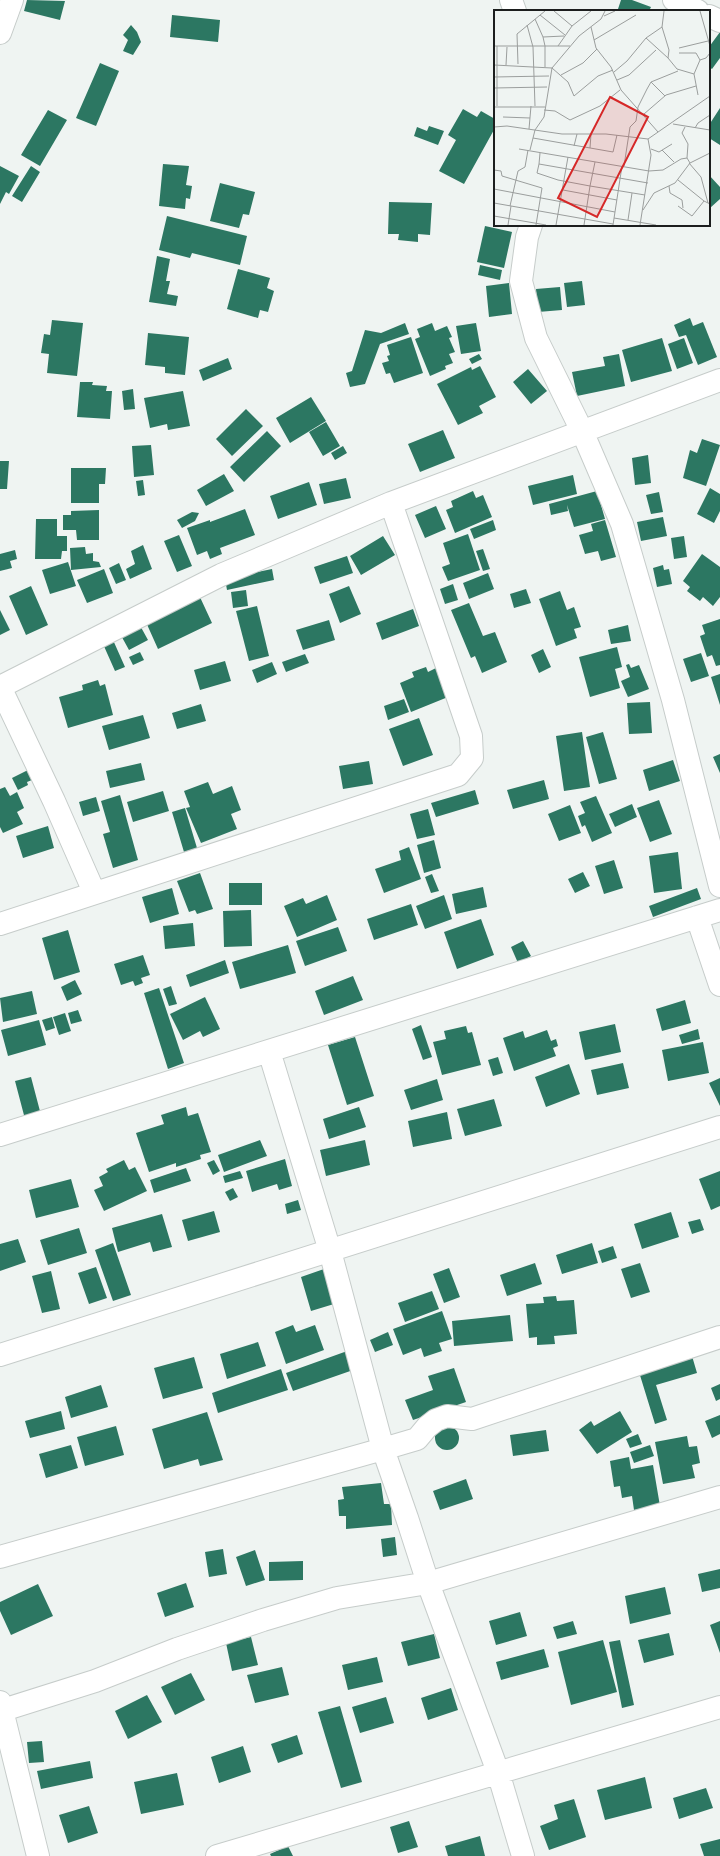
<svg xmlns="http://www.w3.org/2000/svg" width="720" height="1856" viewBox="0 0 720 1856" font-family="Bitter,serif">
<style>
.building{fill:#2c7762}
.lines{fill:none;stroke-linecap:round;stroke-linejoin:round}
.minor-casing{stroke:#c6ccca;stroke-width:24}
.minor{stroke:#fff;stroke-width:22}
.inset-road{fill:none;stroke:#9b9e9d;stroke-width:1}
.view{fill:#d62828;fill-opacity:0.15;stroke:#d62828;stroke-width:2}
.inset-edge{fill:none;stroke:#1c1e1e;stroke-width:2}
</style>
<rect width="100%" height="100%" fill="#eff4f2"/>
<path class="building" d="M27,0L65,1L60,20L24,11Z
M621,0H632L651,7L649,11H622L618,9Z
M172,15L220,20L218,42L170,37Z
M131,25L137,32L141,42L133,55L123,51L128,40L123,35Z
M720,32V58L712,69L709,67V47Z
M100,63L119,71L96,126L76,118Z
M720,108V145L709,138V125Z
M463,109L477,117L481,111L495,119V128L464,184L439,171L456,140L448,135Z
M48,110L67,120L40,166L21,155Z
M429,126L444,131L438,145L414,136L417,127L427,131Z
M163,164L189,166L186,185L192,186L190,199L186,198L185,209L159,206Z
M0,166L19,176L9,194L6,192L0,204Z
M31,166L40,172L22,202L12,196Z
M709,175L720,187V199L710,208Z
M220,183L255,192L249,215L243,214L239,228L210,221Z
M389,202L432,203L430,235L418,234V242L398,240L399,234H388Z
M167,216L247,236L240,265L192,253L190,258L159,250Z
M485,226L512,232L504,268L477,262Z
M157,256L170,259L166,281H170L167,294L178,296L176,306L149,302Z
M480,265L502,270L500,280L478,275Z
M238,269L270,278L267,288L274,291L268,312L260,310L258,318L227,309Z
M582,281L585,305L567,307L564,283Z
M509,283L512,314L489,317L486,286Z
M560,287L562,310L538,312L536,289Z
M690,318L693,326L703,322L717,357L698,365L686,335L679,337L674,325Z
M52,320L83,323L77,376L47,373L49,354L41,353L44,334L50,335Z
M405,323L409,334L380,344L365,384L350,387L346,373L352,371L365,330L381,333Z
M432,323L435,331L447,326L452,337L449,338L455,352L449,354L453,363L445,366L446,369L430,376L415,339L420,337L417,329Z
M476,323L481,351L461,354L456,326Z
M148,333L189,337L185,375L165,373V367L145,365Z
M411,337L423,373L394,383L390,373L386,374L382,363L389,361L387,356L390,355L387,345Z
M662,338L672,371L631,382L622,350Z
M684,338L693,363L677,369L668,344Z
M479,354L482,359L472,364L469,359Z
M619,354L625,386L577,396L572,372L605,366L603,357Z
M228,358L232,369L203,381L199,370Z
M480,366L496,397L479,406L483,413L458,425L437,384L471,367L472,370Z
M528,369L547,391L531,404L513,382Z
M80,382H93L92,385L107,386L106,391H112L110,419L77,417Z
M133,389L135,409L124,410L122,391Z
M183,391L190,426L168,430L167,424L150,428L144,398Z
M311,397L326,421L290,443L276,418Z
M246,409L263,426L232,456L216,439Z
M326,422L340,446L323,456L309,432Z
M443,430L455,458L420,472L408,444Z
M267,431L281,446L244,482L230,467Z
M702,439L720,445L706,486L683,478L690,450L697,453Z
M151,445L154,475L134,477L132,446Z
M343,446L347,453L335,460L331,453Z
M648,455L651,483L635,485L632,458Z
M0,461H9L7,489H0Z
M71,468H106L105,484H99V503H71Z
M224,474L234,491L206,506L197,490Z
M573,475L577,494L533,505L528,486Z
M346,478L351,498L324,504L319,484Z
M143,480L145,495L138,496L136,481Z
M309,482L317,505L278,519L270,496Z
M710,488L720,494V511L714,523L697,514Z
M473,491L476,498L483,495L492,517L455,533L446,510L453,507L451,501Z
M597,491L605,519L574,527L567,505L568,511L551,515L549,504Z
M659,492L663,512L651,514L646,495Z
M436,506L446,529L425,538L415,515Z
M245,509L255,535L220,548L222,554L210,559L207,551L197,555L187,528L210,520V522Z
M99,510V540H77L76,530H63V515H71V511Z
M192,512L199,513L195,521L182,528L177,520Z
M663,517L667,536L641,541L637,522Z
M36,519H57V536H67V551H62L61,559H35Z
M493,520L496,530L474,539L470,529Z
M605,520L616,557L601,561L598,551L585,554L579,535L593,531L591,524Z
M468,534L480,570L448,581L442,567L450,564L443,543Z
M179,535L192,566L177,572L164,541Z
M383,536L395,555L361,575L350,556Z
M684,536L687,557L674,559L671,538Z
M143,545L152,569L130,579L126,569L135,564L131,551Z
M85,547L86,554L93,553V561L99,562L101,567L71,570L70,548Z
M483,549L490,569L483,571L476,551Z
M15,550L17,559L10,561L12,568L0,571V554Z
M702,554L720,567V597L713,606L703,597L700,601L687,591L690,587L683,581Z
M347,556L353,573L320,584L314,567Z
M68,562L76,586L50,594L42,570Z
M119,563L126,580L116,584L109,568Z
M663,565L664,570L669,569L672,584L657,587L653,568Z
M104,569L113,593L87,603L77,580Z
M272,569L274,580L227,590L225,579Z
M488,573L494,589L469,599L463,583Z
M453,584L458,600L445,604L440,589Z
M31,586L48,625L26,635L9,596Z
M349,586L361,614L340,623L329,594Z
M526,589L531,603L514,608L510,594Z
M246,590L248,606L233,608L231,592Z
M560,591L567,610L574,607L581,627L574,629L577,638L556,646L539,599Z
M199,595L212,623L158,649L145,620Z
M469,603L483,636L495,632L507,662L482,673L475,656L471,658L451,610Z
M257,606L269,656L249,661L236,611Z
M413,609L419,626L382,640L376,623Z
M0,610L10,630L0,635Z
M720,619V665L716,666L712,655L707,657L700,636L705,634L702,625Z
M137,620L148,640L129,650L118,630Z
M329,620L335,640L303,650L296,630Z
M628,625L631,641L611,644L608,630Z
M113,640L125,667L115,671L103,644Z
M617,647L622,667L615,669L620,688L590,697L579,657Z
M543,649L551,667L539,673L531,655Z
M140,652L144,660L133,665L129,657Z
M701,653L709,676L691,682L683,659Z
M305,654L309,663L286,672L282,662Z
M225,661L231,681L200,690L194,670Z
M272,662L277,674L257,683L252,670Z
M629,664L631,668L639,665L649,689L628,697L621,681L630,677L626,665Z
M426,667L428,672L436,668L448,697L411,712L400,683L414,677L412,672Z
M720,674V705L711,677Z
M98,680L100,686L105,684L113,715L68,728L59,697L83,690L82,685Z
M404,699L409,712L388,720L384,706Z
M650,702L652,733L629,734L627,703Z
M201,704L206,721L177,729L172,713Z
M143,715L150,738L109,750L102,726Z
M419,718L433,755L403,766L389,729Z
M582,732L590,787L564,791L556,736Z
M603,732L617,779L599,784L586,737Z
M720,754V773L713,757Z
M673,760L680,781L649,791L643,770Z
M369,761L373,784L343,789L339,766Z
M141,763L145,780L110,788L106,771Z
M28,770L32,780L27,782L28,785L18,790L12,778Z
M544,780L549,799L513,809L507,790Z
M208,782L213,794L232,786L241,810L231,814L237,829L201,843L186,808L190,807L184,791Z
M5,787L10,796L17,792L24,808L17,812L23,824L3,833L0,827V789Z
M475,790L479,804L436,817L431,803Z
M163,791L169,811L133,822L127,802Z
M120,795L138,860L113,868L103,834L110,832L101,801Z
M596,796L612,833L592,842L585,825L582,827L578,816L585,813L580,802Z
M96,797L100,811L83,816L79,802Z
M659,800L672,834L650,842L637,808Z
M632,804L637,817L615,827L609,814Z
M570,805L581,833L559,841L548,814Z
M185,808L197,848L184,852L172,812Z
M428,809L435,835L417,839L410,814Z
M48,826L54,848L23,858L16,836Z
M434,840L441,868L424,873L417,845Z
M409,847L421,879L384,893L375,869L401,860L399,851Z
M678,852L682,889L654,893L649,856Z
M614,860L623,888L604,894L595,866Z
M583,872L590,886L575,893L568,879Z
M200,873L213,909L197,914L195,910L189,912L177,881Z
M432,874L439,891L431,893L425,877Z
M229,883H262V905H229Z
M483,887L487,907L456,914L452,894Z
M172,888L179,914L150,923L142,897Z
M697,888L701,899L653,917L649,906Z
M327,895L337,920L297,937L284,906L303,898L306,904Z
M444,895L452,919L425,929L416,906Z
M411,904L418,925L374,940L367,919Z
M251,910L252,946L224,947L223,911Z
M481,919L494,955L457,969L444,932Z
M193,923L195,946L165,949L163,926Z
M338,927L347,951L305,966L296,941Z
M68,930L80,972L54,980L42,938Z
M523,941L531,956L518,963L511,947Z
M288,945L296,973L240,989L232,962Z
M143,955L150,975L141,978L143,983L135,986L133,981L121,985L114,964Z
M225,960L229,973L190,987L186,975Z
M353,976L363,1000L324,1015L315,991Z
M75,980L82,994L67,1001L61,987Z
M171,986L177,1004L169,1006L163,989Z
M159,988L184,1063L168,1069L144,993Z
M32,991L37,1014L3,1022L0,998Z
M205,997L220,1029L203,1037L200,1031L183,1040L170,1014Z
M685,1000L691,1023L662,1031L656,1009Z
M78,1010L82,1021L71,1024L68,1013Z
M65,1013L71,1031L59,1035L53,1017Z
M52,1017L55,1028L46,1031L42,1020Z
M39,1020L46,1045L8,1056L1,1030Z
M615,1024L621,1052L585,1060L579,1032Z
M421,1025L432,1057L423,1060L412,1029Z
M466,1026L468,1033L472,1032L481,1065L442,1075L433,1042L446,1039L444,1031Z
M698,1029L700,1039L682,1044L679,1035Z
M547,1030L551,1041L556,1039L558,1046L553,1048L556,1056L514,1071L503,1038L523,1031L525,1038Z
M355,1037L374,1096L347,1105L328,1045Z
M703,1042L709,1073L668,1081L662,1050Z
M498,1057L503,1073L493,1076L488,1060Z
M623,1063L629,1088L597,1095L591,1070Z
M569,1064L580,1094L546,1107L535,1077Z
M31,1077L41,1115L25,1119L15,1081Z
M720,1078V1106L709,1083Z
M437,1079L443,1100L411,1110L404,1090Z
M494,1099L502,1126L465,1136L457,1109Z
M186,1107L188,1116L198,1113L211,1152L200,1155L201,1159L176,1167V1163L149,1172L136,1133L164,1124L161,1115Z
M359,1107L366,1127L329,1139L323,1119Z
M447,1112L452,1139L413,1147L408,1121Z
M260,1140L267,1156L224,1172L218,1155Z
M365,1140L370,1165L326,1176L320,1150Z
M285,1159L292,1186L279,1190L277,1184L252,1192L246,1171Z
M124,1160L129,1170L135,1167L147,1191L104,1211L94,1190L103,1186L99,1177L108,1172L106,1169Z
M214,1160L220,1171L213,1175L207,1163Z
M186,1168L191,1181L154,1193L150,1180Z
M240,1171L243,1178L225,1183L223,1176Z
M720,1171V1206L711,1210L699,1179Z
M71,1179L79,1207L36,1218L29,1190Z
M233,1188L238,1197L230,1201L225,1192Z
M298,1200L301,1210L287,1214L285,1204Z
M214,1211L220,1232L188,1241L182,1220Z
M671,1212L679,1237L642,1249L634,1224Z
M162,1214L172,1247L153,1252L150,1242L118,1252L112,1228Z
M700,1219L704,1230L692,1234L688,1222Z
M79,1228L87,1253L48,1265L40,1240Z
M18,1239L26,1262L0,1271V1244Z
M113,1243L131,1295L113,1301L95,1250Z
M592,1243L598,1263L562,1274L556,1255Z
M613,1246L617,1258L602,1263L598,1251Z
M535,1263L542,1284L507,1296L500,1275Z
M640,1263L650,1292L631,1298L621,1269Z
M96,1267L107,1298L89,1304L78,1273Z
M449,1268L460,1297L444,1303L433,1274Z
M324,1269L334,1304L311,1311L301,1277Z
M51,1271L60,1309L42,1313L32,1276Z
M432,1291L439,1309L405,1322L398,1303Z
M556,1296L557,1301L574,1300L577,1334L554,1336L555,1344L537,1345V1337L529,1338L526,1304L544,1303L543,1297Z
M442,1311L452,1339L439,1343L442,1351L424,1357L421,1348L403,1355L393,1329Z
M510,1315L513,1341L454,1346L452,1321Z
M293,1325L296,1332L315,1325L324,1350L286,1364L275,1332Z
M388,1332L393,1345L375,1352L370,1340Z
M258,1342L266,1366L227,1379L220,1354Z
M350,1350L356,1369L293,1391L286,1373Z
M692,1356L697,1373L656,1385L667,1420L655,1424L639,1372Z
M194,1357L203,1388L163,1399L154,1368Z
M454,1368L466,1402L413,1420L405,1400L433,1390L428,1376Z
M281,1369L288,1390L218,1413L212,1393Z
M720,1384V1399L716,1401L711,1388Z
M101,1385L108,1407L71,1418L65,1397Z
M61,1411L65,1429L30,1438L25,1421Z
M620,1411L632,1432L597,1454L579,1430L591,1421L594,1426Z
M207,1412L223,1460L200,1466L198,1459L164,1469L152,1429Z
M720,1415V1434L712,1438L705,1421Z
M435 1438a12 12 0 1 1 24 0a12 12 0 1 1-24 0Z
M116,1426L124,1455L85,1466L77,1437Z
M546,1430L549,1451L513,1456L510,1435Z
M638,1434L642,1444L630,1448L626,1439Z
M687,1436L689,1447L697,1446L700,1463L692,1465L695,1478L663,1484L655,1442Z
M71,1445L78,1468L46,1478L39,1454Z
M650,1445L654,1456L634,1463L630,1452Z
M629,1457L631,1469L653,1465L660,1506L634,1510L632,1496L622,1498L620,1486L614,1487L610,1461Z
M466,1479L473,1499L440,1510L433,1491Z
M381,1483L384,1504H391L392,1525L346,1529V1516H339L338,1500L344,1499L342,1487Z
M395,1537L397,1555L383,1557L381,1539Z
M223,1549L227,1574L209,1577L205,1552Z
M255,1550L265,1580L246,1586L236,1557Z
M303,1561V1580L269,1581V1562Z
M720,1569V1588L702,1592L698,1574Z
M186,1583L194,1607L165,1617L157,1593Z
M38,1584L53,1616L11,1635L0,1611V1602Z
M665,1587L671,1614L630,1624L625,1596Z
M520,1612L527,1636L496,1645L489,1621Z
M573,1621L577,1634L557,1639L553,1627Z
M720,1621V1653L710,1625Z
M669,1633L674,1655L644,1663L638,1640Z
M434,1634L440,1658L408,1666L401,1642Z
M251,1637L258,1665L232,1671L226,1643Z
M603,1640L617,1692L571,1705L558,1652Z
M620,1640L634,1705L622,1708L609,1642Z
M544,1649L549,1667L501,1680L496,1662Z
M377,1657L383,1682L348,1690L342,1665Z
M282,1667L289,1695L255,1703L247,1675Z
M191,1673L205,1700L175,1715L161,1687Z
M451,1688L458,1710L428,1720L421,1698Z
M147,1695L162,1722L128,1739L115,1711Z
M386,1697L394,1723L360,1733L352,1707Z
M340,1706L362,1782L341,1788L318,1712Z
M297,1735L303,1754L278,1763L271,1744Z
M42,1741L44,1762L29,1763L27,1742Z
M243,1746L251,1772L219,1783L211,1757Z
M90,1761L93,1778L41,1789L37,1771Z
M177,1773L184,1805L141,1814L134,1782Z
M645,1777L652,1808L605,1820L597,1790Z
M706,1788L713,1808L679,1819L673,1798Z
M574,1799L586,1837L549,1850L540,1826L558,1819L554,1805Z
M89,1806L98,1833L68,1843L59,1815Z
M409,1821L418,1847L398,1853L390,1827Z
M480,1836L485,1856H448L445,1846Z
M720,1839V1856H704L700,1844Z
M288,1846L293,1856H271L270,1854Z"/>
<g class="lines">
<g class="minor-casing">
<path id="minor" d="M511,0L515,11
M674,0L698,11
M709,16L720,21
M0,33L12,0
M531,225L527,237L521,281L536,338L582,431L622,524L673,700L720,886
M0,687L221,575L391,503L720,380
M0,687L54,801L94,892
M697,917L720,985
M0,924L458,775L472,758L471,736L391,503
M0,1135L720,910
M0,1355L720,1127
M0,1557L383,1449L330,1251L269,1051
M0,1702L38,1856
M3,1710L95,1681L177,1649L263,1620L337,1598L428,1583L720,1497
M217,1856L720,1707
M523,1856L498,1772L428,1583L407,1518L383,1449L417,1439L427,1427L436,1420L447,1416L472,1419L720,1337"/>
</g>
<use href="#minor" class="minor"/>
</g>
<g transform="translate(494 10)">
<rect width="216" height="216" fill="#eff4f2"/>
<path class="inset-road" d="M60,1L78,16M170,1L168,17L175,40L174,48L183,59L200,64L204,85M206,1L216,36M46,5L71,25M110,6L121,1M41,9L49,27L70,26M33,15L39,37L41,96M97,17L102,38L117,57L127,80L164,122M49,27L51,36V57M152,28L174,48M100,30L142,5M0,36H76M3,36V96M64,36L78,16L97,1M185,38L214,31M185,43H202L206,50M24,54L23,24L51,1M0,55L58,58L74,72L80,86L104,66L119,60M12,55L13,37M120,62L133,51L152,28L168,17M200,64L206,50L212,48L216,43M67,65L89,53L103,39M0,67L55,66M123,70L135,65L162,40M157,72L171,86M0,78L53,77M0,97H51M50,100L61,101L76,110L106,96L126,80M150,104L172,85L202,76M9,107L36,108M179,114L216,120M0,117L13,116L68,124H112L154,129L216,86M191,117L188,123L194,134L193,148M201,118L204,113L216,105M35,119L37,96M39,128L119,142L123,125M80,136L83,124M96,138L97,124M25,139L155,161L169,160L187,149L193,148L196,153M157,139L165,142L178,134M36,140L41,120L50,107L58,58L85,26L107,9L111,1M168,140L180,152M46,143L45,154L154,173M195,153L207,167L214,193M45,154L43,163L64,170L96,176L101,152M130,156L136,117L142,111L144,97L153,79L157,72L184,61M0,160L7,161L8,166L48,178L42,215M184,170L210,191M175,176L176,183L188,190L189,198M0,179L121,202M69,180L123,190M0,193L119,214M16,196L24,161L31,157L34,140M184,196L198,206L210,191L216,194M149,200L160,183L181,173L196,153L216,143M0,206L52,215M120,208L162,215M134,210L138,183M14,215L17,196M62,215L74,147M90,215L96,176L151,185M119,215L128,156M146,215L157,145L154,129"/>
<path class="view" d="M116,87L154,107L103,207L64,188Z"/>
<rect width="216" height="216" class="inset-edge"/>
</g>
</svg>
